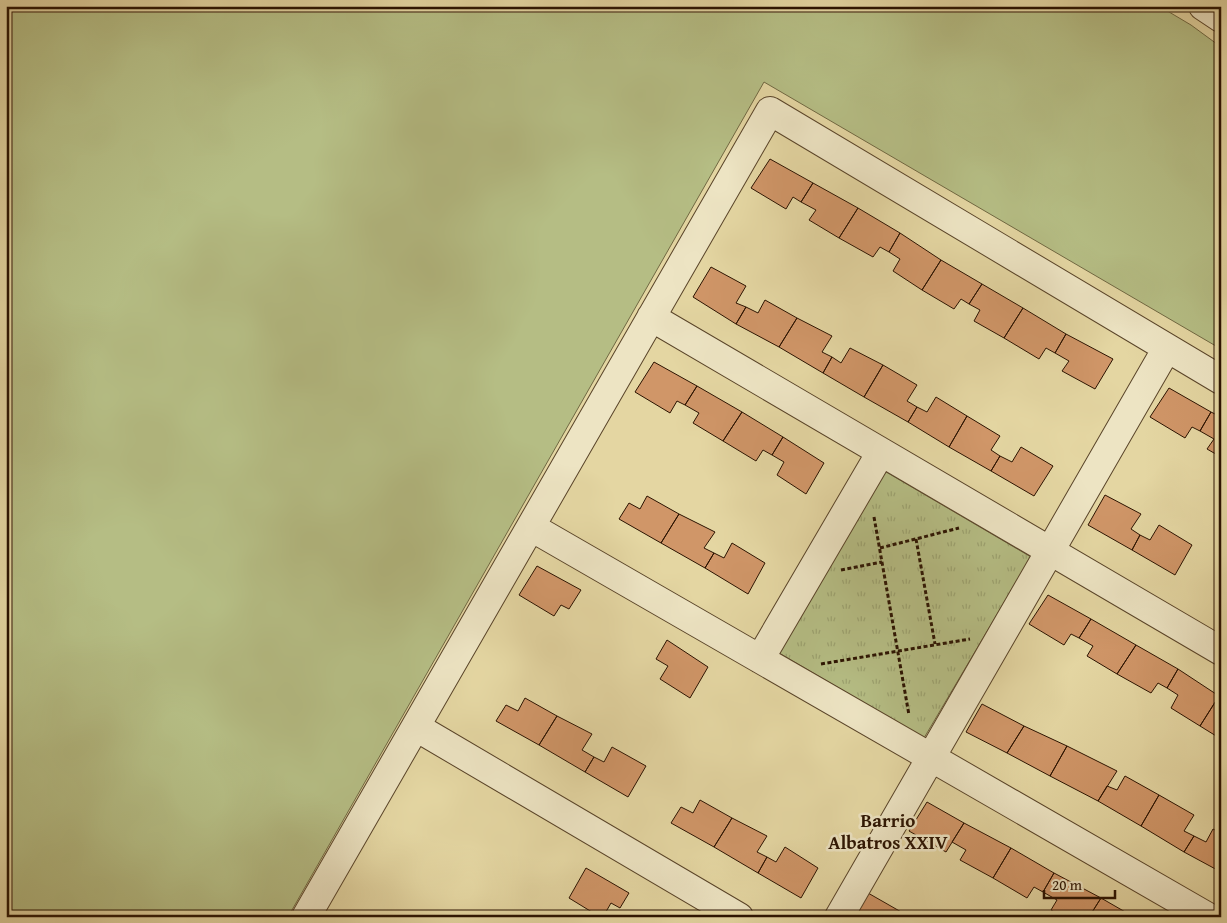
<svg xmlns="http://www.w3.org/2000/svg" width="1227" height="923" viewBox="0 0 1227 923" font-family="'Gentium Book Plus',serif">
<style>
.grass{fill:#b5bd84;stroke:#706842}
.park{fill:url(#park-tufts);stroke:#706842}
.building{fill:#d09668;stroke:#2b1301}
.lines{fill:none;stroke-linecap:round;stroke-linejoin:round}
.minor-casing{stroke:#594429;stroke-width:30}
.path{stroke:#2b1301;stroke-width:3;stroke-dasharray:4 2.5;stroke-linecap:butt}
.minor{stroke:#ede4c3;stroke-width:28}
.labels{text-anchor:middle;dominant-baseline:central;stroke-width:5;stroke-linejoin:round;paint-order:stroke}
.neighbourhood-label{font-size:19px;font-weight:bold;fill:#2b1301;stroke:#ede4c3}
</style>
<defs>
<pattern id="park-tufts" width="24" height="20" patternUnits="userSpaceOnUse" patternTransform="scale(1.25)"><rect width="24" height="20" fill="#b5bd84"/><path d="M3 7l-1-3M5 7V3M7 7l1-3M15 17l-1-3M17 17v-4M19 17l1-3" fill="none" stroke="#9ca270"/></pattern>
</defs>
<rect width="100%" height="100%" fill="#e4d6a2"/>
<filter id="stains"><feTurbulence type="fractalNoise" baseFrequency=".004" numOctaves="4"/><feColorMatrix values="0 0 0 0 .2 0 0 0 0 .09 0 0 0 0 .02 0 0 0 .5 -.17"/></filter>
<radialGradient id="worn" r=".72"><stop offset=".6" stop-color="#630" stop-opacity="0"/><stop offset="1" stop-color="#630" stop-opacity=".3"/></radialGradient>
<path class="grass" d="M6,6H1159L1191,25L1221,47V349L764,82L288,917H6Z"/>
<path class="park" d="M881,469L1031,557L924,738L774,650Z"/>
<path class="building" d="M770,159L813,183L801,202L793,197L786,209L751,188Z
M813,183L858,208L839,238L809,220L816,210L801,202Z
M858,208L900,233L889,252L880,247L873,257L839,238Z
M900,233L941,260L922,290L893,271L900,259L889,252Z
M941,260L982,284L969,304L961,299L954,309L922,290Z
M711,267L746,286L736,303L746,307L736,324L693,297Z
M982,284L1023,308L1004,338L974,321L980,310L969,304Z
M765,300L797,318L779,347L736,324L746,307L758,313Z
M1023,308L1066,334L1055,353L1046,348L1039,359L1004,338Z
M797,318L832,336L822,352L832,357L823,373L779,347Z
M1066,334L1113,359L1095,389L1062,371L1069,361L1055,353Z
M850,348L883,365L864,397L823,373L832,357L841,363Z
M654,362L697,386L685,405L677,401L670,413L635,392Z
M883,365L917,385L907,401L917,407L908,422L864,397Z
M697,386L742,412L723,441L693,423L699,413L685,405Z
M1169,388L1211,412L1200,431L1192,427L1185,438L1150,417Z
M936,397L967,416L949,447L908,422L917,407L927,412Z
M742,412L783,437L772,455L763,450L756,461L723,441Z
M1211,412L1221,417V457L1207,449L1214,439L1200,431Z
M967,416L1000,436L991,450L1000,456L991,471L949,447Z
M783,437L824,463L806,494L777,475L784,462L772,455Z
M1021,447L1053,466L1034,496L991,471L1000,456L1012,462Z
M1105,495L1141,514L1131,529L1140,535L1132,550L1088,525Z
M647,496L679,514L661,543L619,519L629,503L640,509Z
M679,514L715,532L704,548L714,553L705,568L661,543Z
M1159,525L1192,545L1175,575L1132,550L1140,535L1150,540Z
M732,543L765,563L748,594L705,568L714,553L724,558Z
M537,566L581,590L569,609L561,605L554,616L519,595Z
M1048,595L1091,619L1079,638L1071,634L1064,645L1029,624Z
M1091,619L1136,645L1117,674L1087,656L1093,646L1079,638Z
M667,640L708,667L690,698L660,679L668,666L656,659Z
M1136,645L1178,669L1167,688L1158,683L1151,693L1117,674Z
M1178,669L1219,696L1200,726L1171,708L1178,695L1167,688Z
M1219,696L1221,697V739L1200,726Z
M525,698L557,716L539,745L496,721L506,705L518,711Z
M982,704L1024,726L1007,753L966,732Z
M557,716L592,734L582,750L594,757L585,772L539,745Z
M1024,726L1067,746L1050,776L1007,753Z
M1067,746L1117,771L1098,801L1050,776Z
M612,747L646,766L628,797L585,772L594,757L604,762Z
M1125,776L1159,795L1141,826L1098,801L1107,786L1117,790Z
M1159,795L1194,815L1184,831L1194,836L1184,852L1141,826Z
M700,800L732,818L714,847L671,823L681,807L693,813Z
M927,802L964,823L946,852L909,831Z
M732,818L767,836L757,852L767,857L758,873L714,847Z
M964,823L1011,848L993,878L960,860L966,850L952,842Z
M1213,829L1221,833V872L1184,852L1194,836L1206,842Z
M785,847L818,868L801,898L758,873L767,857L776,862Z
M1011,848L1054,873L1043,892L1034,887L1027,898L993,878Z
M586,868L629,893L620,908L611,903L603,917H600L569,898Z
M1054,873L1101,898L1089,917H1063L1051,910L1057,900L1043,892Z
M868,893L903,913L901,917H855Z
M1101,898L1134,917H1089Z"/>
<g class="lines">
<g class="minor-casing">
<path id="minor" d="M1203,6L1221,18
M651,317L1221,651
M531,527L1208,917
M760,659L881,452
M416,727L739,917
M306,917L770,111L1221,380
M839,917L1167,348"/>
</g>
<path class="path" d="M874,517L909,715
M916,539L935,644
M880,548L959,528
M841,570L882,562
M821,664L970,639"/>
<use href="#minor" class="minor"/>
</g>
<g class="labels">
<g class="neighbourhood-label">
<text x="888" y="820">Barrio<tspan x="888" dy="22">Albatros XXIV</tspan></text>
</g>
</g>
<rect width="1227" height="923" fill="none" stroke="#e4d6a2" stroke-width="25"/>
<rect x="8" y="8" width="1212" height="908" fill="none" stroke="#2b1301" stroke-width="2.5"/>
<rect x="12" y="12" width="1202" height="898" fill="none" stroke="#2b1301"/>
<path d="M1044 890v8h71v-8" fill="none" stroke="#2b1301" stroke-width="2.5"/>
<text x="1052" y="890" font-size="15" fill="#2b1301" stroke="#ede4c3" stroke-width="4" paint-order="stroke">20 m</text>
<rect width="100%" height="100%" filter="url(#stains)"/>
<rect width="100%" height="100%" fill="url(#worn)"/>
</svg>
